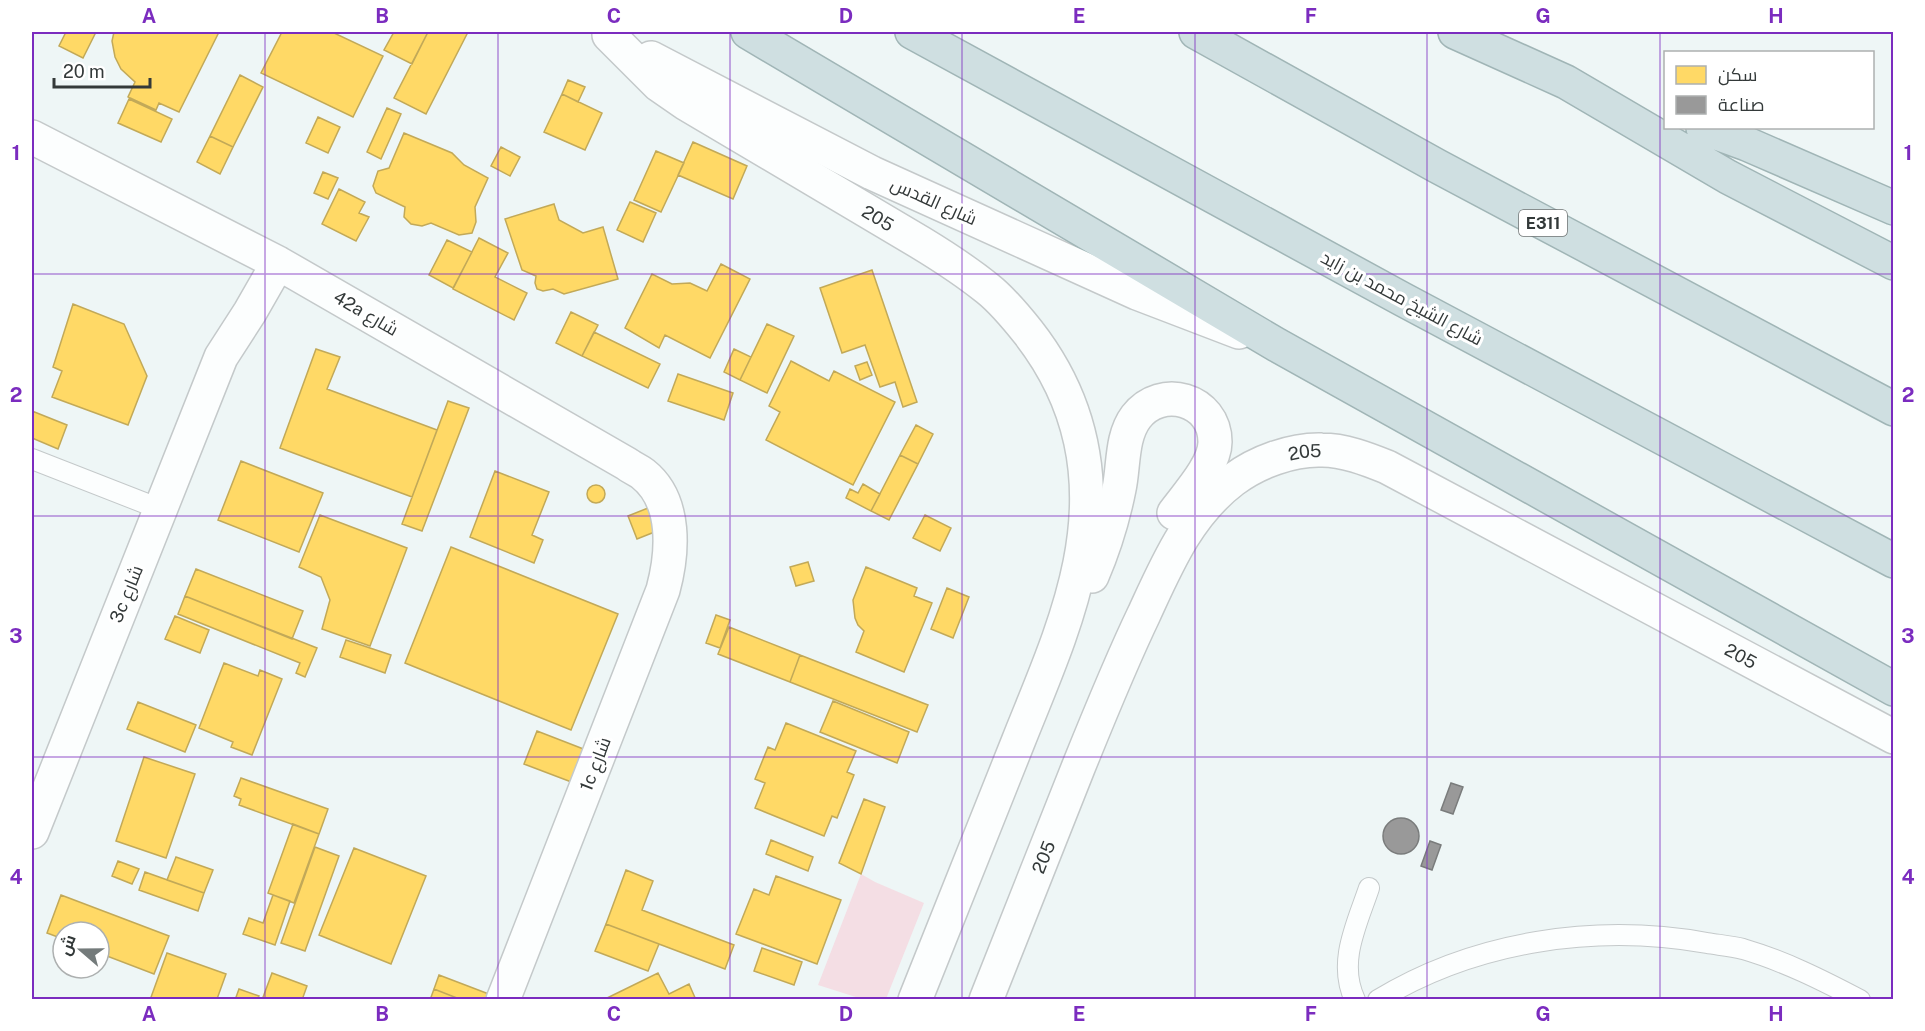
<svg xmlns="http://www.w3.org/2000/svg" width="1925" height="1031" viewBox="0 0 1925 1031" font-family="'Public Sans',Cairo,sans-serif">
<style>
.green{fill:#f4dee4}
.homes{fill:#ffd966;stroke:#c2a958;stroke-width:1.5}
.industry{fill:#999;stroke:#7a7c7c;stroke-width:1.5}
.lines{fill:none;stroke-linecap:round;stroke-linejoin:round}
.lane-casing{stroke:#c4c9ca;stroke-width:22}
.street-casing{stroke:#c4c9ca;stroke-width:36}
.secondary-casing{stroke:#c4c9ca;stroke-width:36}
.highway-casing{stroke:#a0b5b6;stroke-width:36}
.lane{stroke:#fcfefe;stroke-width:20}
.street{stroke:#fcfefe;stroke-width:33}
.secondary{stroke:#fcfefe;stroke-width:33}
.highway{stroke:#cfdfe1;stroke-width:33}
.grid{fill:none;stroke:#7b2cbf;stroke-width:1.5;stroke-opacity:0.55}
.labels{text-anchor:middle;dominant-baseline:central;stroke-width:6;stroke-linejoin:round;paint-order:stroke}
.shield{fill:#fff;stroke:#707474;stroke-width:1.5}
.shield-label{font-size:16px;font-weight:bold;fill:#333939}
.street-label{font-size:18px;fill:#333939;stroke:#fff}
.neatline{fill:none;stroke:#7b2cbf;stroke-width:2}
.grid-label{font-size:20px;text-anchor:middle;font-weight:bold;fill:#7b2cbf}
</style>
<rect width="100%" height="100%" fill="#eef6f6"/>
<path class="green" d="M861,874L875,882L924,903L886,999H862L818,985Z"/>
<path class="homes" d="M66,32H96L83,58L59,46Z
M114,32H219L179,112L159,103L156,110L128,97L135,82L121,69L115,57L112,41Z
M282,32H332L383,56L353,117L261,73Z
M394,32H428L412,64L384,50Z
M428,32H468L426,114L394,98Z
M240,75L263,87L233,147L210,136Z
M568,80L585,87L578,102L562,94Z
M562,94L602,113L585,150L544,132Z
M129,99L172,119L161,142L118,123Z
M387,108L401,114L381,159L367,152Z
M318,117L340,127L328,153L306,143Z
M404,133L452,153L464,165L488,178L475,207L476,222L472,233L459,235L431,223L422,226L411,224L404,217L405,207L376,193L373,186L378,171L389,168Z
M210,136L233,147L220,174L197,162Z
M693,142L747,166L733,199L678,175Z
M501,147L520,157L510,176L491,166Z
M656,151L684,163L661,212L634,200Z
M323,172L338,178L328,199L314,193Z
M339,189L365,202L359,213L369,217L356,241L322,224Z
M630,202L656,213L643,242L617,230Z
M554,204L559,220L583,233L603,227L618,279L564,294L553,289L543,291L537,289L535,283L536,276L522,270L505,219Z
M479,238L508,253L495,277L527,293L514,320L453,289Z
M447,240L472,252L453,288L429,275Z
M721,264L750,279L710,358L665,335L659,348L625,328L652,274L672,284L690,283L707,291Z
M872,270L917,402L903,407L895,382L880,387L865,345L842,353L820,288Z
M73,304L124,324L147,376L128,425L52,397L62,371L53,367Z
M571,312L598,325L582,356L556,343Z
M767,324L794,336L767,393L740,380Z
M594,332L660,364L648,388L582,356Z
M316,349L340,357L327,389L437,430L412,497L280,448Z
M734,349L751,357L740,380L724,372Z
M791,361L829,381L834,371L895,402L853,485L766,440L780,412L769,406Z
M867,362L872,375L860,380L855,366Z
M678,374L733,393L724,420L668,401Z
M448,401L469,408L422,531L402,524Z
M32,411L67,425L58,449L32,438Z
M916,425L933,434L918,464L900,455Z
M900,455L918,464L889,520L871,511Z
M241,461L323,493L299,552L218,520Z
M495,471L549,492L532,535L543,540L534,563L470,537Z
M863,484L880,494L871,511L846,498L850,489L858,493Z
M587 494a9 9 0 1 1 18 0a9 9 0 1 1-18 0Z
M653,506L662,529L637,539L628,516Z
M320,515L407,548L370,646L322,629L330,600L321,577L299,567Z
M925,515L951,528L940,551L913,538Z
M451,547L618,614L571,730L405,663Z
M808,562L814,581L796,586L790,567Z
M866,567L917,588L914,596L932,603L904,672L856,652L864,631L858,625L855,618L853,600Z
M196,569L303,611L292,639L185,596Z
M947,588L969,597L953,638L931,629Z
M185,596L317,648L305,677L296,673L300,663L178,614Z
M716,615L730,620L720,648L706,643Z
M175,616L209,630L200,653L165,639Z
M729,627L800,655L790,682L718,654Z
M346,640L391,655L385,673L340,657Z
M800,655L928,705L917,732L790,682Z
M224,663L258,676L260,670L282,679L252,755L231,747L233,742L199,728Z
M833,701L909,732L897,763L820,732Z
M138,702L196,725L185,752L127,729Z
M786,723L856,751L847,772L854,775L837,818L832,816L824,836L755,808L765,783L755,779L768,747L775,750Z
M537,731L586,750L574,783L524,764Z
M144,757L195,774L166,858L116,841Z
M241,778L328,809L319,834L239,805L241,799L234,796Z
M864,799L885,807L861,874L839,863Z
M293,824L319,834L294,903L268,893Z
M771,840L813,857L808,871L766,854Z
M315,847L339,856L305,951L281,943Z
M354,848L426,876L391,964L319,935Z
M176,857L213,870L204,893L167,880Z
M118,861L139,869L132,884L112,876Z
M626,870L653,881L642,910L734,945L725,969L606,924Z
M145,872L204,893L198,911L139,890Z
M776,876L841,900L817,964L736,934L754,889L769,895Z
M61,895L169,936L154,974L99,953V932H63V939L47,933Z
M273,895L290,901L275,945L243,934L249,918L263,923Z
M606,924L659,944L648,971L595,951Z
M762,948L802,962L794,985L754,971Z
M167,953L226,974L217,999L150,1000Z
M272,973L307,986L302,1000H262Z
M658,973L669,994L689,984L696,1000H603Z
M439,975L494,996L493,1000H462L434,989Z
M239,989L259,996L257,1000H235Z
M434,989L462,1000H430Z"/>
<path class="industry" d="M1451,783L1463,787L1453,814L1441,810Z
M1383 836a18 18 0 1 1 36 0a18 18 0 1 1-36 0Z
M1430,841L1441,845L1432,870L1421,866Z"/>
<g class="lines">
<g class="lane-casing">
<path id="lane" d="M32,459L160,509
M1355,1000C1337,962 1357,924 1369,888
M1378,1000C1475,941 1596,923 1707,943C1719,945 1731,946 1743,949C1784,961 1822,980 1860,1000"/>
</g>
<g class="street-casing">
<path id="street" d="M32,137L278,263L627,464C632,468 638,470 643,474C677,501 673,553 663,590L503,1000
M32,832L221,357L250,312L278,263"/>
</g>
<g class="secondary-casing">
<g id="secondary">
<path id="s1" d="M609,35L659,85L685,103L921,243C944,257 967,272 988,289C1003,301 1016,317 1028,332C1082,401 1097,477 1080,563C1068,624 1041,684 1018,742C984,828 950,914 915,1000"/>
<path d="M651,58L872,173L1137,293L1239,332"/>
<path d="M1092,576C1104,548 1113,519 1119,489C1124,466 1121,437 1136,417C1161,384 1215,399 1215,442C1215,465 1188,494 1174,513"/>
<path id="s2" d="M986,1000C1017,922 1048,845 1078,768C1099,716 1120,664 1144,614C1167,564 1188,514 1233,480C1257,462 1292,449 1322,450C1344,450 1367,459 1387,467L1894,737"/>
</g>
</g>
<g class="highway-casing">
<path id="highway" d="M748,32L1277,345L1894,689
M912,32L1402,299L1894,561
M1196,32L1437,166L1894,409
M1455,32L1566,82L1728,177L1894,263
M1703,128L1747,144L1894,208"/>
</g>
<use href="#lane" class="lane"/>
<use href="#street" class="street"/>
<use href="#secondary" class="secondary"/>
<use href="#highway" class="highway"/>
</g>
<path class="grid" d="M265,32V1000M498,32V1000M730,32V1000M962,32V1000M1195,32V1000M1427,32V1000M1660,32V1000M32,274H1894M32,516H1894M32,757H1894"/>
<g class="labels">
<rect class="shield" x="1519" y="210" width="48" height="26" rx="4.5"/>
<g class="shield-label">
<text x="1543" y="223">E311</text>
</g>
<g class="street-label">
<text transform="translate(934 201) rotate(24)">شارع القدس</text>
<text stroke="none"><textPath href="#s1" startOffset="327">205</textPath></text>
<text transform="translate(1402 298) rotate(28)">شارع الشيخ محمد بن زايد</text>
<text transform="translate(366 313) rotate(30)">42a شارع</text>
<text stroke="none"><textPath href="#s2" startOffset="658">205</textPath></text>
<text transform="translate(126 594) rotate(-68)">3c شارع</text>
<text stroke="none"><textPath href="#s2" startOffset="1144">205</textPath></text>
<text transform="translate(595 764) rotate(-69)">1c شارع</text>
<text stroke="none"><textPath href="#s2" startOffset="154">205</textPath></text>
</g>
</g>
<rect width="1925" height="1031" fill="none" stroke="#ffffff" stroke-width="66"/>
<rect x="1664" y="51" width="210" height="78" fill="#ffffff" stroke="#adb0b0" stroke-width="1.5"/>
<rect x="1676" y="66" width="30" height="18" fill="#ffd966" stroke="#adb0b0" stroke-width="1.5"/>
<text x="1718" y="81" font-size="18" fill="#333939">سكن</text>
<rect x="1676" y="96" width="30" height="18" fill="#999999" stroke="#adb0b0" stroke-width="1.5"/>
<text x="1718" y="111" font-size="18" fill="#333939">صناعة</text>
<g transform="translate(81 950) rotate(290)"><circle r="28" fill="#ffffff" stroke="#adb0b0" stroke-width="1.5"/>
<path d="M0-4.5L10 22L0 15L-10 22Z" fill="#747b7b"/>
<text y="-9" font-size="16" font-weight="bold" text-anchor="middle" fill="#333939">ش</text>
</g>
<path d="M54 78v9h96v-9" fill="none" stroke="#333939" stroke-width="3"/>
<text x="63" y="78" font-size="18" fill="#333939" stroke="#ffffff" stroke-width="4.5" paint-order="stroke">20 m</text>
<rect x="33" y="33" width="1859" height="965" class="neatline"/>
<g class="grid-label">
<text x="149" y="23">A</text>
<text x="382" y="23">B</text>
<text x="614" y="23">C</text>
<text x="846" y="23">D</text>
<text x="1079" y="23">E</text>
<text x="1311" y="23">F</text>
<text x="1543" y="23">G</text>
<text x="1776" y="23">H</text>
<text x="16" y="160">1</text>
<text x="1908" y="160">1</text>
<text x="16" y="402">2</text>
<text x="1908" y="402">2</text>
<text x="16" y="643">3</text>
<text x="1908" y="643">3</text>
<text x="16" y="884">4</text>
<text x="1908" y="884">4</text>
<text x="149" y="1021">A</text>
<text x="382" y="1021">B</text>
<text x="614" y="1021">C</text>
<text x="846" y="1021">D</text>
<text x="1079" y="1021">E</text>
<text x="1311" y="1021">F</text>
<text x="1543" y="1021">G</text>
<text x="1776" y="1021">H</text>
</g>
</svg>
